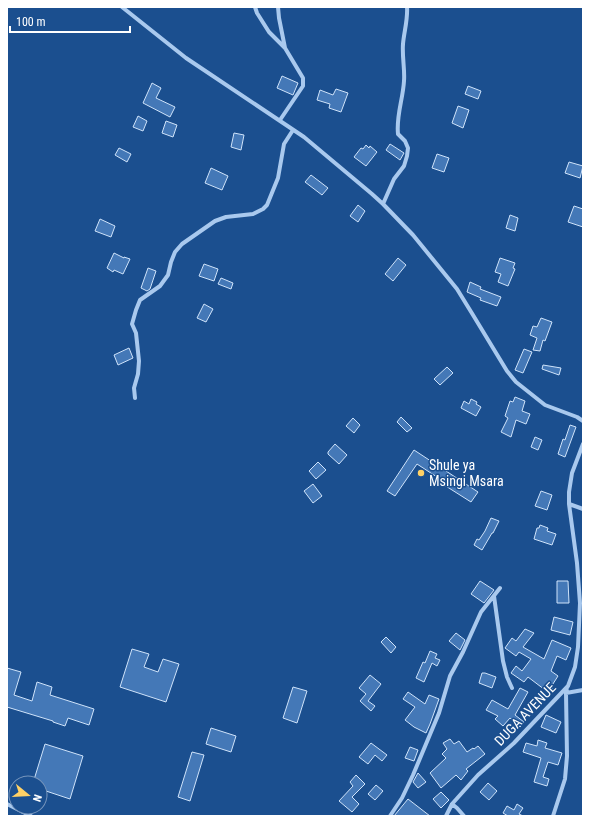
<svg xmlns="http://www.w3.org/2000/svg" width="590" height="823" viewBox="0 0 590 823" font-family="'Roboto Condensed',sans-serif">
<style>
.building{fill:#4478b7;stroke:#cfe3fa}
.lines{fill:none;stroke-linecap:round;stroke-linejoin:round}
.minor{stroke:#a9c9ee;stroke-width:4}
.poi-dot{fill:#ffd166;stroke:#1b4f8f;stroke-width:1.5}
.labels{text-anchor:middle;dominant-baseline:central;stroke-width:3;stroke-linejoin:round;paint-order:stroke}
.poi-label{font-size:14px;fill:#fff;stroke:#1b4f8f;text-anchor:start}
.street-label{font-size:14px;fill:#fff;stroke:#1b4f8f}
</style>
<rect width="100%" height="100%" fill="#1b4f8f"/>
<path class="building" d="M282,76L298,83L293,95L277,88Z
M152,83L161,88L156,98L175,107L170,117L143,103Z
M468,86L481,91L478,99L465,94Z
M336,89L348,93L341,112L329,108L330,104L317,100L320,90L333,95Z
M458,106L469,110L463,128L452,123Z
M138,116L147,121L143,131L133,127Z
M166,121L177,125L173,137L162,133Z
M234,133L244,135L241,150L231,147Z
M390,144L404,153L400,160L386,150Z
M366,145L369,148L370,146L377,152L366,166L354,157L361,148L363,149Z
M119,148L131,154L127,162L115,155Z
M437,154L449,158L444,172L432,168Z
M569,162L583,166L580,178L565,173Z
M211,168L228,176L222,190L205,183Z
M311,175L328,188L322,195L305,182Z
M358,205L365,211L358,222L350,216Z
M574,206L583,209V227L568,222Z
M510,215L518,218L515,231L506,228Z
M100,219L115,226L111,237L95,231Z
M114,253L124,258V257L130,259L123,274L114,270L113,272L107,268Z
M398,258L406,265L393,281L385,274Z
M500,258L515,263L513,268L515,269L508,286L498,282L501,274L495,272Z
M204,264L218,269L214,281L199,276Z
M148,268L156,271L150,289L147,291L141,288Z
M221,278L233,283L231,289L218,284Z
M470,282L481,287L480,289L501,297L497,306L480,300L481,298L467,292Z
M204,304L213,309L206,322L197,318Z
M541,318L552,322L545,341L543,340L540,351L533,350L537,338L530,335L533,326L537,327Z
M129,348L133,358L118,365L114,355Z
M524,349L532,352L523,373L515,370Z
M543,365L561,368L559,375L542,369Z
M447,367L453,373L440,385L434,379Z
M515,397L525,401L522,411L530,414L526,424L516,420L511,437L501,432L508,418L505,416L510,401L513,402Z
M471,399L477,402L476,404L481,407L476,416L461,408L464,401L469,404Z
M401,417L412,428L407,432L397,422Z
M353,418L360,425L354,433L346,426Z
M570,425L576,427L565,457L558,454L563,439L565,440Z
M535,437L542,440L538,450L531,447Z
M335,444L347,455L339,464L328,454V452Z
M414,450L478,492L471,502L441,483L443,481L417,464L395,496L387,491Z
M318,462L326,470L316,479L309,471Z
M313,484L322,496L313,503L304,491Z
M541,491L552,495L547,510L535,506Z
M491,518L499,521L493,533H492L482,550L474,545L477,539L479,540L485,531Z
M540,525L548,528L547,531L556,534L552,545L534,539L537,528H539Z
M480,581L494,590L484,603L471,594Z
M557,581H568L569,603H557Z
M554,617L573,622L570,635L551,630Z
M525,629L534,633L523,647L544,659L552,640L571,648L566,660L557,656L551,671L558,676L551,687L553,688L549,693L528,677L524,682L511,673L516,666L522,671L531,659L519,652L516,656L505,648L512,638L516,641Z
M456,633L465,640L460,650L449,641Z
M386,637L396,647L391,653L381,642Z
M132,649L149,654L144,667L158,672L163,659L179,664L166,702L120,687Z
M430,651L437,654L435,658L440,660L437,666L432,663L424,682L416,678L423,662L425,663Z
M7,668L21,672L14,695L32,701L37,682L52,687L50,695L94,709L89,725L68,718L65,726L53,722V721L7,707Z
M482,673H485L496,677L492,688L479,683Z
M370,675L381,684L368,701L375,706L371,711L360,701L366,694L359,688Z
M293,687L307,691L297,723L283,718Z
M520,688L528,692L515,715L524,722L520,727L510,718L503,726L495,719L498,716L486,710L492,700L508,709Z
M408,692L425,704L429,695L439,699L430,724L426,733L414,727L405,720L415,707L403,699Z
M546,715L561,722L556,733L541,727Z
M211,728L236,736L231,752L206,744Z
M450,739L454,744L459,741L467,752L473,748L474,749L478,746L485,754L466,769L468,771L461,780L456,775L441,788L430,773L446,758L442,754L447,749L443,743Z
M538,740L547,743L545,748L562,753L558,765L548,762L543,777L549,779L547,786L534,782L541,758L523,752L526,743L537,746Z
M371,743L387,755L382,761L375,755L368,764L359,757Z
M45,744L83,756L70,799L40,789V783H33Z
M410,747L418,750L414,761L405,758Z
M192,752L204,755L190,801L178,797Z
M418,773L426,782L418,788L413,782Z
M356,775L365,784L352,797L359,804L352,812L339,801L353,786L350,782Z
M488,783L497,791L489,800L480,792Z
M376,785L383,791L375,800L368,794Z
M441,792L449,800L441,808L433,799Z
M408,799L430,816H394Z
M517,804L523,808L519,814L523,816H508L503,813L507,806L514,810Z"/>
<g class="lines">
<path class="minor" d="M122,7L186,58L304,137L372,194L383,204L413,235L457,289L473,315L507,371L516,382L545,405L577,417L583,421
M255,7L257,13L269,32L285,48L303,78V86L280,120
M278,7L279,18L285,48
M383,204L394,179L404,166L407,156L408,148L405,141L398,134C396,116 403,99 404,81C405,70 402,57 403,44C404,32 408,19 407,7
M135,398L134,388L138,374L139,361L136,333L132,324L136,310L140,300L160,286L168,275L171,262L175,252L182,244L215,221L226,217L253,214L263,209L267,205L278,178L284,144L293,130
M569,504L583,509
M494,596L503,661L507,677L512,688
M566,693L583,690
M7,804L31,816
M452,804L457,808L464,816
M390,816L402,798L413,775L439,713L450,676L463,652L481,612L500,588
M446,816L452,804L478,775L514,743L568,686L575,667L578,647L580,603L577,563L569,504V492L572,473L583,444
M553,816L565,779L567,756L566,693L567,687"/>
</g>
<circle class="poi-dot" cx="421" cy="473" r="4"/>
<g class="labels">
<g class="poi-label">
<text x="429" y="465">Shule ya<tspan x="429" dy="16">Msingi Msara</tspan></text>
</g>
<g class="street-label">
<text transform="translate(525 714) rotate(-46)">DUGA AVENUE</text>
</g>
</g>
<rect width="590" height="823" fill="none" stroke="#ffffff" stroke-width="16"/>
<g transform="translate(28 795) rotate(108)"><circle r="19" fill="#1b4f8f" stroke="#7695bc"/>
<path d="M0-3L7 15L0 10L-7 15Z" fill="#ffd166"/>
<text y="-6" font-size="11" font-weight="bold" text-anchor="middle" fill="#ffffff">N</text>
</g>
<path d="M10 26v6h120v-6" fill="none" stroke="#ffffff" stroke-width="2"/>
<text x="16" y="26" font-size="12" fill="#ffffff" stroke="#1b4f8f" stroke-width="3" paint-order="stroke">100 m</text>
</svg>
